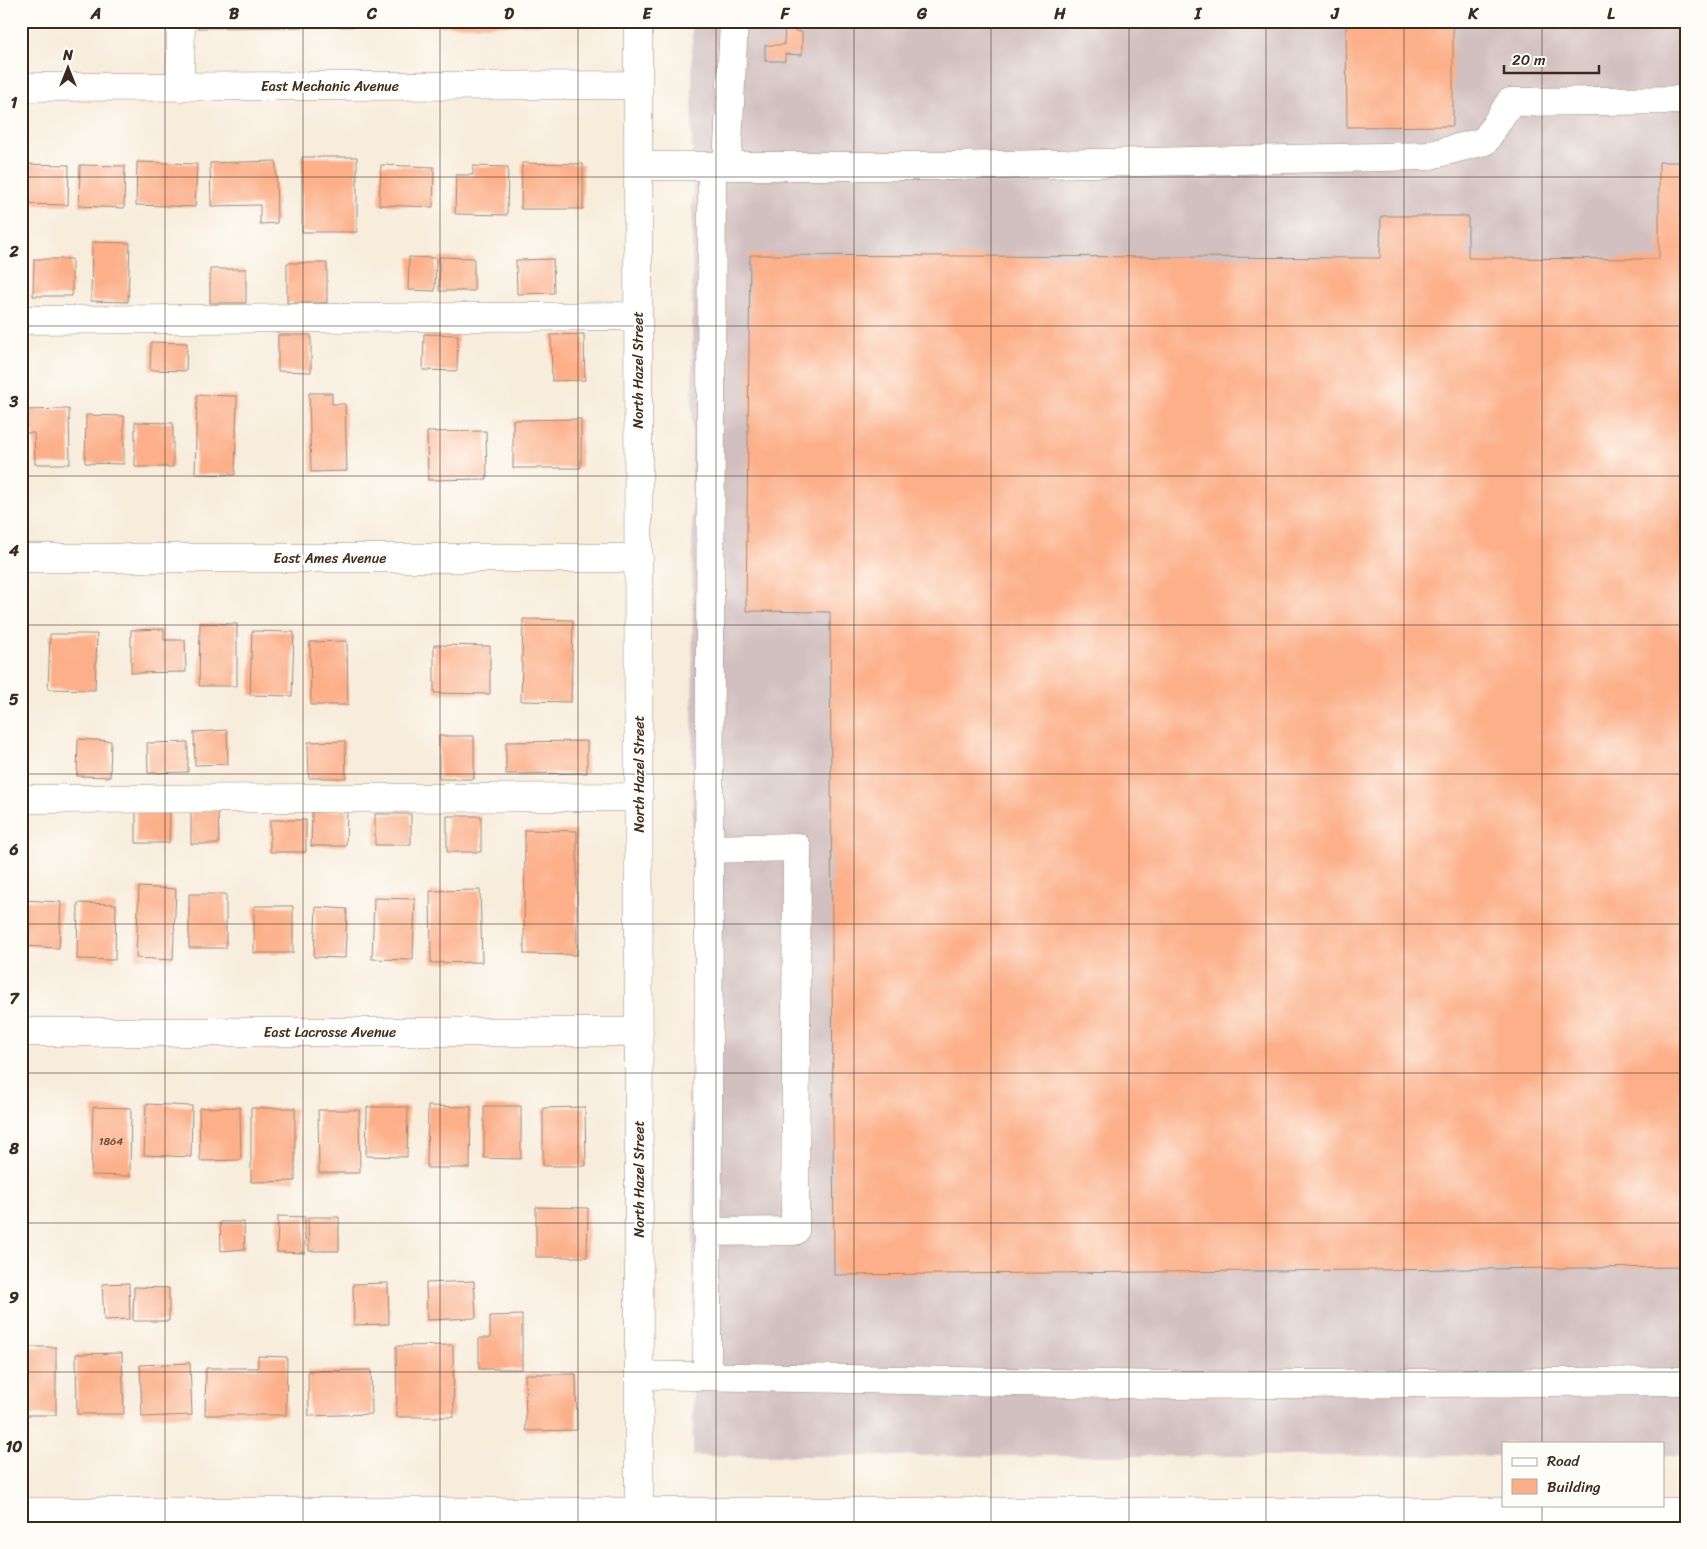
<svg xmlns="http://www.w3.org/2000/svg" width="1707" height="1549" viewBox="0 0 1707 1549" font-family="Sriracha,sans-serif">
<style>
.industrial{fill:#d2bfbf}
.building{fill:#fcaf88}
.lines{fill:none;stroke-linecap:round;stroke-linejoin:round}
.minor-casing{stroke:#9a8b7c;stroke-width:29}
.minor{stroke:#fff;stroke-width:28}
.grid{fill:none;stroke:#3b2a1e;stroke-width:1;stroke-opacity:0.55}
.labels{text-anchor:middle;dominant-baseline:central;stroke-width:4.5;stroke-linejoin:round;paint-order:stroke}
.number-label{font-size:11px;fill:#6b4b38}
.street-label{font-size:14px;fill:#3b2a1e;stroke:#fdfcf7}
.neatline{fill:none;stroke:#3b2a1e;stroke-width:2}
.grid-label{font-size:16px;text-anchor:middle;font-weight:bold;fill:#3b2a1e}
</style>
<rect width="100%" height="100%" fill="#fdfcf7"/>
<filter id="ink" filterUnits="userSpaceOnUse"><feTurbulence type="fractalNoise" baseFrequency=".02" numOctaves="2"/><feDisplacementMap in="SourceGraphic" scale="10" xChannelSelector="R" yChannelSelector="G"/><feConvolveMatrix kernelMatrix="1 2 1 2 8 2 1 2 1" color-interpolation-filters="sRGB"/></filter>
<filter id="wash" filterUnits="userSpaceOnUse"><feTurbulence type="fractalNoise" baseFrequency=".0096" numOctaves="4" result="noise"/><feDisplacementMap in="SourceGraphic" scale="20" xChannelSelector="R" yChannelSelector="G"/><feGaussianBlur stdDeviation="1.12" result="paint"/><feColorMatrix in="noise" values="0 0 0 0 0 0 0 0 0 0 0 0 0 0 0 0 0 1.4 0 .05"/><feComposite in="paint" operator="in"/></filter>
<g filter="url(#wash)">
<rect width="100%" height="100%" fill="#f8ecdb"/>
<path class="industrial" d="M692,21H1686V1456H1663V1443H1503V1456H693Z"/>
<g id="blocks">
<path class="building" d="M118,21H152V24L118,23Z
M197,21H541V25L197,28Z
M1346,21H1453V126L1347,127Z
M785,22L794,23V31L802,32V55L785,54V61H765V45H784Z
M302,157H357V232H302Z
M276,161L277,223L260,224V205L211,206L210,163Z
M137,162L197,164L195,207L136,205Z
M1659,162H1686V1267L834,1275L830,612L746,611L750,255L1380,258L1381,216H1468V258L1659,259Z
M522,163L583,164V209H521Z
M21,164L69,165L68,205L21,204Z
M80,165L125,166L124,208L79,206Z
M381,165L434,167L433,207L379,205Z
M473,166L508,167L507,215L455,214L456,175H473Z
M92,242L130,243L128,302L91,301Z
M409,257L436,258L435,291L408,290Z
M439,257L474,258V291H439Z
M34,259H72V296H33Z
M553,259L554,293L517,294L516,260Z
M287,263H327V303H287Z
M210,269H246V303H210Z
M424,334L458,335L457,371L423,370Z
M584,334L585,380L552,381L551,335Z
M278,335H311V372L278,371Z
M151,342L187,343L186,371L150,370Z
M309,393H332V404H345L347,471L311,472Z
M197,395L237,396L235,475L195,474Z
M69,409L70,464H35L34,433H24V410Z
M86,415L124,416V464L85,463Z
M581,419V468H513V420Z
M135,422L173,423V467H135Z
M486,431L487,479L428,480L427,432Z
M523,619L573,620L571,702L521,701Z
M200,623L237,624V686H199Z
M164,629V640H185L186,672L131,673V630Z
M252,631L294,632L292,696L250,695Z
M50,634H97L95,690L48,689Z
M347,641L348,705H311L310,642Z
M434,645L490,646V694L434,693Z
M227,730L228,764L195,765L194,732Z
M439,736H474V779H439Z
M78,739L111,741L110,777L77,776Z
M345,741L346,778H309L308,742Z
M587,741V773L506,774V742Z
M188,742V772L148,773L147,743Z
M191,809H218L219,844H191Z
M136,810L170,811L169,843H136Z
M312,811H347L346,846H311Z
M375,814H411V845H375Z
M447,816H481V852H447Z
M270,820H306V852H270Z
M525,830L577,831V955L524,954Z
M139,887L176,889L173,960L136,958Z
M480,890L482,962L431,963L430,891Z
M189,894H226V948H189Z
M374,898L415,899L413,960L372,959Z
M21,900L61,902L59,948L21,946Z
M78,903L116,904L115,960L77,959Z
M254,906H293V953H254Z
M316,907L347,909L345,958L314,957Z
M146,1104L192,1106L191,1157L144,1155Z
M428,1106L471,1107L470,1168H427Z
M484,1106H521V1159L484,1158Z
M93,1107L131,1108L130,1176L91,1175Z
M240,1107L241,1160L200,1161L199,1108Z
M367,1107H408L407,1157L366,1156Z
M585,1107L586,1166H543V1108Z
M251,1108H295V1181L251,1182Z
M318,1110H359L360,1173H319Z
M536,1207L588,1208L587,1257H536Z
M278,1216L305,1217V1253L277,1252Z
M308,1217H339V1251H309Z
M220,1222H244L245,1249L221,1251Z
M474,1281L476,1318L427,1320L426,1283Z
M129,1283L130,1319L104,1320L102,1284Z
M388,1283L389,1324L354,1325L353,1284Z
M134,1287L169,1288V1321H133Z
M522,1315V1369H479V1338H490V1316Z
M453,1345L454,1417H397L396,1346Z
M21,1347H56V1415H21Z
M122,1353L124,1414H77L76,1354Z
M258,1356L287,1357L286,1415H205L206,1368H258Z
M190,1363L192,1415L142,1417L140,1365Z
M371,1370L372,1414L309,1416L308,1371Z
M525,1374H576L577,1430L526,1431Z"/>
</g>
</g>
<g filter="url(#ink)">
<use href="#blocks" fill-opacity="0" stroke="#9a8b7c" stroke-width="1"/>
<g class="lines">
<g class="minor-casing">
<path id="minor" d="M638,21L639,1528
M21,87L638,85
M180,87L181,21
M638,166H951L1427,156L1485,141L1510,102L1686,100
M727,166L734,21
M21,320L638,316
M21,558H639
M21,799L639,797
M21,1032H639
M707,1232L795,1231L797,847L709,849
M639,1375L1166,1385L1686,1381
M707,1376L712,166
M21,1512H1686"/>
</g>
<use href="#minor" class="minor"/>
</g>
</g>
<path class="grid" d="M165,21V1528M303,21V1528M440,21V1528M578,21V1528M716,21V1528M854,21V1528M991,21V1528M1129,21V1528M1266,21V1528M1404,21V1528M1542,21V1443M21,177H1686M21,326H1686M21,476H1686M21,625H1686M21,774H1686M21,924H1686M21,1073H1686M21,1223H1686M21,1372H1686M1542,1505V1528"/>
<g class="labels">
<g class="number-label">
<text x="111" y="1141">1864</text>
</g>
<g class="street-label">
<text x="330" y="86">East Mechanic Avenue</text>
<text transform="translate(638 370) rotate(-90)">North Hazel Street</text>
<text x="330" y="558">East Ames Avenue</text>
<text transform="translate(639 774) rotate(-90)">North Hazel Street</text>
<text x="330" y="1032">East Lacrosse Avenue</text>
<text transform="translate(639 1179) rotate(-90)">North Hazel Street</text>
</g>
</g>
<rect width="1707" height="1549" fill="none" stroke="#fdfcf7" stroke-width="55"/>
<rect x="1502" y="1442" width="162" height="65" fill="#fdfcf7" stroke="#afa8a0"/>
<rect x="1512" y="1458" width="25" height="8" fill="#ffffff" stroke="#afa8a0"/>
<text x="1547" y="1466" font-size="15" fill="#3b2a1e">Road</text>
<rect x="1512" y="1479" width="25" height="15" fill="#fcaf88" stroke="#afa8a0"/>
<text x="1547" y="1492" font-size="15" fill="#3b2a1e">Building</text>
<g transform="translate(68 68)" stroke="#fdfcf7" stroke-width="4" paint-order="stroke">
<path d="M0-4L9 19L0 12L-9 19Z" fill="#3b2a1e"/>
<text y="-8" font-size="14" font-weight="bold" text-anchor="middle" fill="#3b2a1e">N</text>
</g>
<path d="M1504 65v8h95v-8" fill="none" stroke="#3b2a1e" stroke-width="2.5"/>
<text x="1512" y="65" font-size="15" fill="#3b2a1e" stroke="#fdfcf7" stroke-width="4" paint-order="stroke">20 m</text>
<rect x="28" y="28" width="1652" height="1494" class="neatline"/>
<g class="grid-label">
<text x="96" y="19">A</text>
<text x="234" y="19">B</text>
<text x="372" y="19">C</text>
<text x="509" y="19">D</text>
<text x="647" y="19">E</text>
<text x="785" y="19">F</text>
<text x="922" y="19">G</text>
<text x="1060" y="19">H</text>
<text x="1198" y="19">I</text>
<text x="1335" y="19">J</text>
<text x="1473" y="19">K</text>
<text x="1611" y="19">L</text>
<text x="14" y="108">1</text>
<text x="14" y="257">2</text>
<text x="14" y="407">3</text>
<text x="14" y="556">4</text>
<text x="14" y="705">5</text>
<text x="14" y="855">6</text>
<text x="14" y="1004">7</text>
<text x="14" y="1154">8</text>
<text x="14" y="1303">9</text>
<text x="14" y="1452">10</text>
</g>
</svg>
